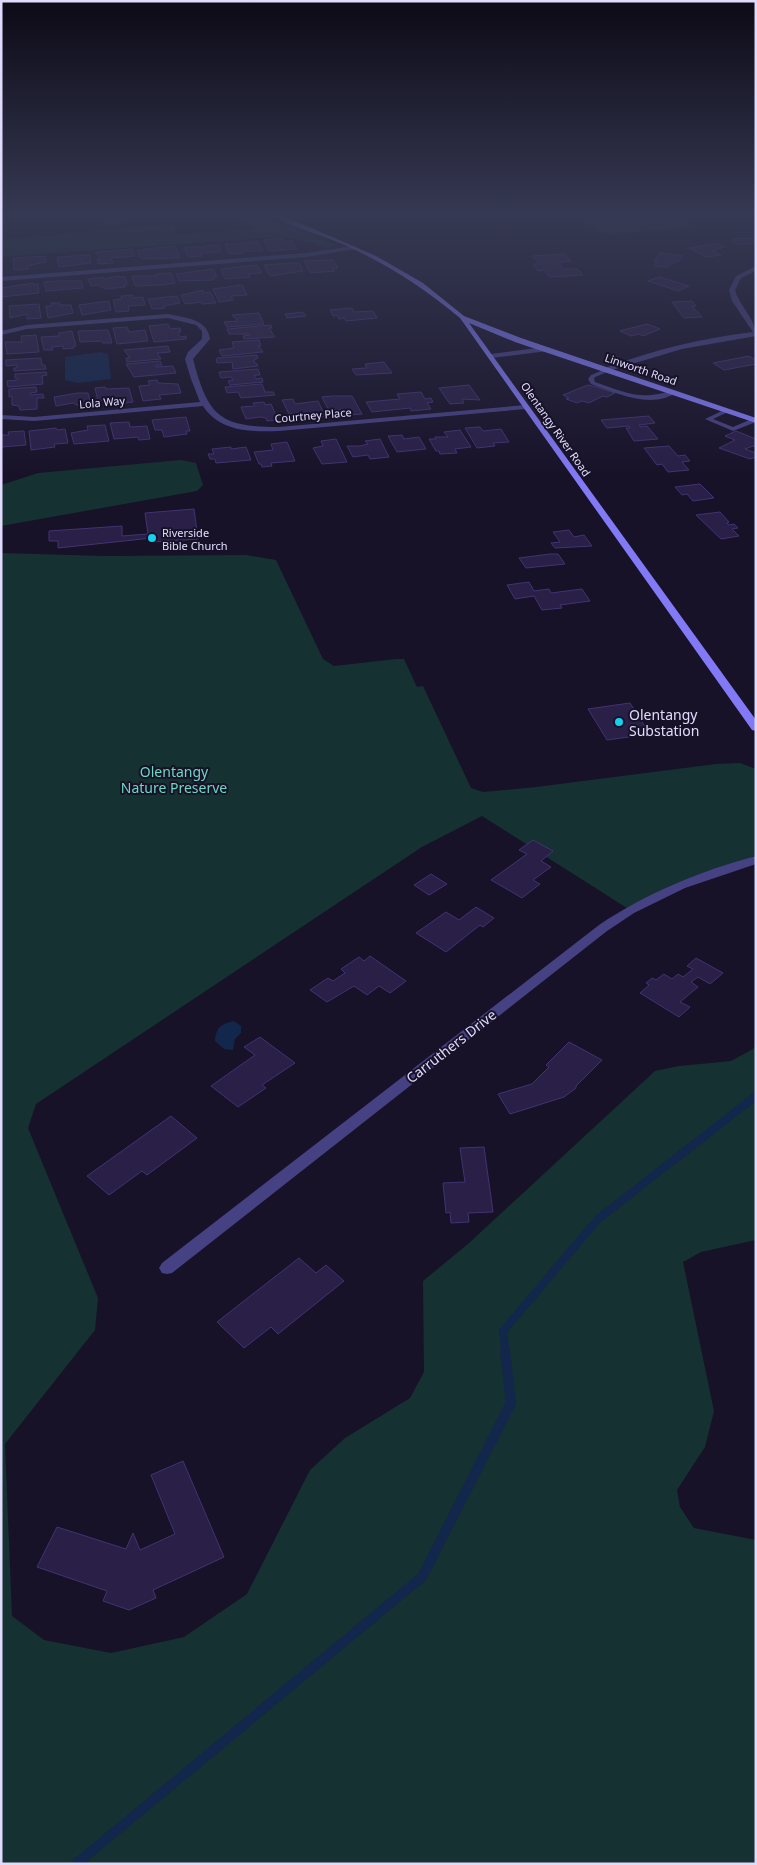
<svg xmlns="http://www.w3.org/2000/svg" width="757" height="1865" viewBox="0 0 757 1865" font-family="'Noto Sans',sans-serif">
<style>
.green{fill:#153131}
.water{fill:#13264b}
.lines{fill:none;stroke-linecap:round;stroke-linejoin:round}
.stream-far1{stroke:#13264b;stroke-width:8}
.stream{stroke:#13264b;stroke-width:10}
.building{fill:#291f47;stroke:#423372}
.lane{fill:#464183;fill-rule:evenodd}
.street{fill:#464183;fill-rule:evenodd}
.secondary{fill:#8179f5;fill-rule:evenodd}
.poi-dot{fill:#15d0ee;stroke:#171228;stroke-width:2}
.labels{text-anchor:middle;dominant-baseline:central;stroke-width:4;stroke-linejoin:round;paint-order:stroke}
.far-street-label{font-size:11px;fill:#e0dbfc;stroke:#171228}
.far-poi-label{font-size:11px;fill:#e0dbfc;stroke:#171228;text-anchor:start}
.poi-label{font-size:14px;fill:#e0dbfc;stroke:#171228;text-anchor:start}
.park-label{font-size:14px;fill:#6bd8c1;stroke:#171228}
.street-label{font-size:14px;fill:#e0dbfc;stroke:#171228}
</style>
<rect width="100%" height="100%" fill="#171228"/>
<path class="green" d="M231,216H262L336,245L327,248L298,239L274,237L1,257V240L165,225L175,226L174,234L182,235L253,229L255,226Z
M578,216H679L690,226L684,228L612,234L598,232Z
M181,460L196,463L203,485L197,491L1,526V485L38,473Z
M1,553L105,556L246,555L276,560L323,659L334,666L396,659H404L417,687L423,686L471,788L483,792L536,787L716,764L740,763L756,769V855L745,862L630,910L482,816L422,847L36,1104L28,1128L98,1298L95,1330L5,1444L12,1616L44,1640L111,1653L184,1637L247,1594L310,1470L345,1438L410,1398L424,1372L423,1281L469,1243L655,1071L679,1066L731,1061L753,1049L756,1044V1240L701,1252L683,1262L714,1411L705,1447L677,1490L680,1507L694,1528L756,1540V1864H1Z"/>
<path class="water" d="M100,352L108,354L111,379L78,383L65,380V357Z
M234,1021L241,1026V1033L235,1039L233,1050L224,1049L215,1041C216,1027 221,1024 234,1021Z"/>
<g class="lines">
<path class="stream-far1" d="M506,1354L503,1331L598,1219L756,1096"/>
<path class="stream" d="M76,1864L422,1577L511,1403L505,1352"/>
</g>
<path class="building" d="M115,216H129L117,223L100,221Z
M283,238L285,241H292L297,249L269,251L264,240Z
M756,238V243L747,244H736L731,239Z
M258,242L263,250L260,251H243L244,253L229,254L225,244Z
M717,243L724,247L713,251L721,255L706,257L689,248Z
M218,245L221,252L200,253L202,256L188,257L184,248Z
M175,246L180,258L143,259L140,257L137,250Z
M132,249L135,256L111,258L113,263L98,264L97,259H100L96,252Z
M661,253L683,256L679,261L671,264L668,267L654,266L657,261H654Z
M565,254L571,261L559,263L563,269H577L583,275L550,277L544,270L538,271L533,264H539L532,256Z
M89,255L91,263L59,267L57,257Z
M45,256L46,262L27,266L28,269L14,270L13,258Z
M333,260L338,268H333L335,271L311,273L304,261Z
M291,263H299L303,271L270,276L264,265Z
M257,265L262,273L248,274L250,277L225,279L221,269Z
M213,269L217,277H213L214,280L179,281L176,274Z
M171,273L175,283L162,285L135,286L132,276H157L156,274Z
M117,276L125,277L127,285H124L125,287L106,289L98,285L91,286L88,279L103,277L104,279Z
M659,277L689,286L678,291L648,281Z
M58,281H81L83,288L46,291L44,282Z
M33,283L34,285L38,284L39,293L1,297V288Z
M242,285L247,295L231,296L233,300L219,302L213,289Z
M203,290L204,293L210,292L216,303L202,304L201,302L185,304L181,295Z
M133,295V298L143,297L145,305L128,306L129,311L116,312L113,300L122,299L121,296Z
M177,296L180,303L164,306L165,308L152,309L148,299Z
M109,301L111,310L82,315L79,305Z
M692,301L696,306H692L702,317L684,318L672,302Z
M51,303H60V305H71L73,313L48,318L46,306H51Z
M39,304L41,318L27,319V314L10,318L9,306Z
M352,308L354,312L373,311L377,318L346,321L344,318L339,319L337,315L333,316L330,310Z
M303,312L306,316L287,318L285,314Z
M259,313L264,324L227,327L224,322L238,321L232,315Z
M168,324L170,329L180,328L181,332H178L180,337L186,336V339L154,342L149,326Z
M647,324L660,329L643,336L639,334L631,336L620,331Z
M271,325L272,328H269L275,337L244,339L243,336L250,335L249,334H229L227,329Z
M127,327L129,332L145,330L148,341L117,344L113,328Z
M108,330L112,343H103L102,341L80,342L78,331Z
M72,331L76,346H73L74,348L63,349V346L52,347L53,350H44L41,337L59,336V333Z
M36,335L39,352L7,354L5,342H22L21,336Z
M259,340L261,346H258L263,352L222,356L219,350L234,348L232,342Z
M168,346L170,352L157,353L161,359L127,362L126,358H130L124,350Z
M257,355L258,358L253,361L256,363L258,366L233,369L232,362L217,363L216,360L217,358Z
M749,356L756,360V364L724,370L713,363Z
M41,358L42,365H45L46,369L14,371V368H17V365L6,366V360Z
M160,361L162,365H156V367L173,366L176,373L134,377L126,364Z
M384,362L392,373L356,375L352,369L367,368L365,364Z
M258,369L260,375H254L256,379L262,378L263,382L230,385L228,381L233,380L231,377L221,378L219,372Z
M46,372L47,375L42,376L43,384L8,387L7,381L18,380V378H15V374Z
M157,380L158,383L178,384L181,393L159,395L161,399L143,401L139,386L150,385L148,381Z
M262,384L265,392H273L275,395L241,398L238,392L227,393L225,387Z
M469,385L480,400L462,399L464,403L450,404L439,388Z
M588,385L597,387L615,393L607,397L603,396L589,403L582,401L577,403L566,399L569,398L563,395Z
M36,387L37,392L30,393L31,395L43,394L44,398H37V409L20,410L19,406L12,405V396L9,397V389Z
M105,387L106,389L129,388L133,402L118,404L117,400L98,401L95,388Z
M421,392L425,399L431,398L433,402L427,403L431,409L411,411L410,408L372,412L366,402L400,399L397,394Z
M78,393H88L91,406L81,407L73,403L56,406L54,397Z
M332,396H352L362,414L347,415L344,409L329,411L322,397Z
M293,399L295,404L318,401L325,416L309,418L307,412L289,414L282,400Z
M264,402L265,405L271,404L278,420L267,421L266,418L260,417L246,419L241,407L255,406L253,403Z
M649,416L655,423L639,425L641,427L647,426L658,439L634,441L626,428H630L629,426L607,428L601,420Z
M186,417L190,431H186L187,434L164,437L162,430H155L152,420Z
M129,422L130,427L147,426L150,439L139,440L138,437L114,439L110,423Z
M105,425L109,441L74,444L71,433L88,430L87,426Z
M480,427L483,431L501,429L509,442L493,443L495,446L477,448L465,428Z
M56,428L57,430L65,429L68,443L54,444L55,447L31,450L29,431Z
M460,430L471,447L455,449L457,453L440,454L439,451H436L429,439H436L435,437H448L444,432Z
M24,431L26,445L2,447L1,449V435H9L8,432Z
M736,431L756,439V447L753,446L745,449L756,453V457L750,459L719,448L735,440L725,436Z
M402,435L404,439L419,437L426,449L397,452L388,436Z
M336,439L347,462L322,464L313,448L323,446L321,441Z
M380,439L389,457L370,459L368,455L353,457L347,446H360L368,444L365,441Z
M287,442L295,461L271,463L272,466L262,467L261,464H259L254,452L273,450L271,444Z
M669,446L678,456L685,455L690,461L682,462L689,470L668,472L662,464L657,465L644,448Z
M231,447V449L246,447L251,460L216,463L215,459H210L208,454H214L212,449Z
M700,484L714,498L693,501L687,494L682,495L675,487Z
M194,509L198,539L152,542V538L58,548V541H49V531L122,526V536L148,534L145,513Z
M720,512L729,522L727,523L729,525L734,524L738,528L732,529L739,536L721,539L696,515Z
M569,530L574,537L584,535L592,546L555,548L551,543L560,542L553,532Z
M550,554H558L565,564L526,568L519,558Z
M529,582L534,591L549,589L551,593L582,589L590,601L560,605L562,608L542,610L534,596L515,599L507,585Z
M630,703L650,734L607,740L588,709Z
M533,840L553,851L541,861L551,867L533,880L540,884L522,898L491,880L527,854L519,850Z
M431,874L447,884L429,895L414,885Z
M476,907L494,918L483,927L480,925L446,952L416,933L446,912L459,920Z
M370,956L406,981L390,993L379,986L367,995L354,986L327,1002L310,990L328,978L333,981L345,973L341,969L359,957L364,961Z
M696,958L723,973L710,984L698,977L691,982L698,987L680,1002L690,1007L679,1017L640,993L649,985L646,983L652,978L656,980L664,974L672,979L678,974L683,977L693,969L687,966Z
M260,1037L295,1063L262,1085L266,1088L238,1107L211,1086L255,1055L244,1047Z
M569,1042L602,1060L576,1086V1088L564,1097L510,1114L498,1094L532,1084L549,1067L546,1065Z
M171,1116L197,1138L147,1175L142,1171L109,1195L87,1176Z
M484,1147L493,1212L468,1213L469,1222L451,1223L450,1212L446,1213L443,1183L465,1182L460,1148Z
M299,1258L316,1273L326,1265L344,1281L278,1334L271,1327L244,1348L217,1322Z
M183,1461L224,1557L153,1590L156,1598L129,1610L103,1601L107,1591L37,1567L57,1527L126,1549L133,1533L140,1550L175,1534L151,1475Z"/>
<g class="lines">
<path class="lane" d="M608,368L610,369V371L595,377L594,379L595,382C627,393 640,401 674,390L677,392C651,410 617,393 591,384L588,379L591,375Z
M726,409L729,411L728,412L713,419L733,427L754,418L756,419V422L733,431L705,419Z"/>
<path class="street" d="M354,246L356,247V249L306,257L1,281V277L306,253Z
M756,266V271L741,278L735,290C740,307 756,319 756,336L682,349L605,372V368C653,350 702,338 753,332L732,301L729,290L736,276Z
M168,314C185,318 207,318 210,339L193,359C208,416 219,427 279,427L526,405L530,407L526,409L279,431C251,432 220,432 203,406L34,421L1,419V415L34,417L200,402L191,379L185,359L188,352L202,339V331L196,325L168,318L27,329L1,335V331L27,325Z
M545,347H548V351L491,358L487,356L491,354Z
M756,856V864L685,888L634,913L607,931L172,1273L167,1274L162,1273L159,1268L162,1263L599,925C647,893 700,871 756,856Z"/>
<path class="secondary" d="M272,216H282L302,224L376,256L423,283L464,316L521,338L756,418V423L515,342L469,323L756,720V731L752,730L460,318C423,287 384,262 340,243C319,234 291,227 272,216Z"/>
</g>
<linearGradient id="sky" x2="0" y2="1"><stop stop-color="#0d0a16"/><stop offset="0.45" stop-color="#363953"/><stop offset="1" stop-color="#363953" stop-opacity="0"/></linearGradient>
<rect width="757" height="477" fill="url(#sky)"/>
<g class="poi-dot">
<circle cx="152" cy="538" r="5"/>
<circle cx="619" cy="722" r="5"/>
</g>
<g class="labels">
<g class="far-street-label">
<text transform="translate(641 369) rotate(19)">Linworth Road</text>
<text transform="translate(102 402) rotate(-5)">Lola Way</text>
<text transform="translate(313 415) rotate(-5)">Courtney Place</text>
<text transform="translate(556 429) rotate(55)">Olentangy River Road</text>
</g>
<g class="far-poi-label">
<text x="162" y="532">Riverside<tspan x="162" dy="13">Bible Church</tspan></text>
</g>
<g class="poi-label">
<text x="629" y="714">Olentangy<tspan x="629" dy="16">Substation</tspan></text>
</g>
<g class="park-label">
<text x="174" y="771">Olentangy<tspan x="174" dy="16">Nature Preserve</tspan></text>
</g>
<g class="street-label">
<text transform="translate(451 1046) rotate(-38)">Carruthers Drive</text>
</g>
</g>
<rect width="757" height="1865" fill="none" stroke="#e0dbfc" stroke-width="5"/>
</svg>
